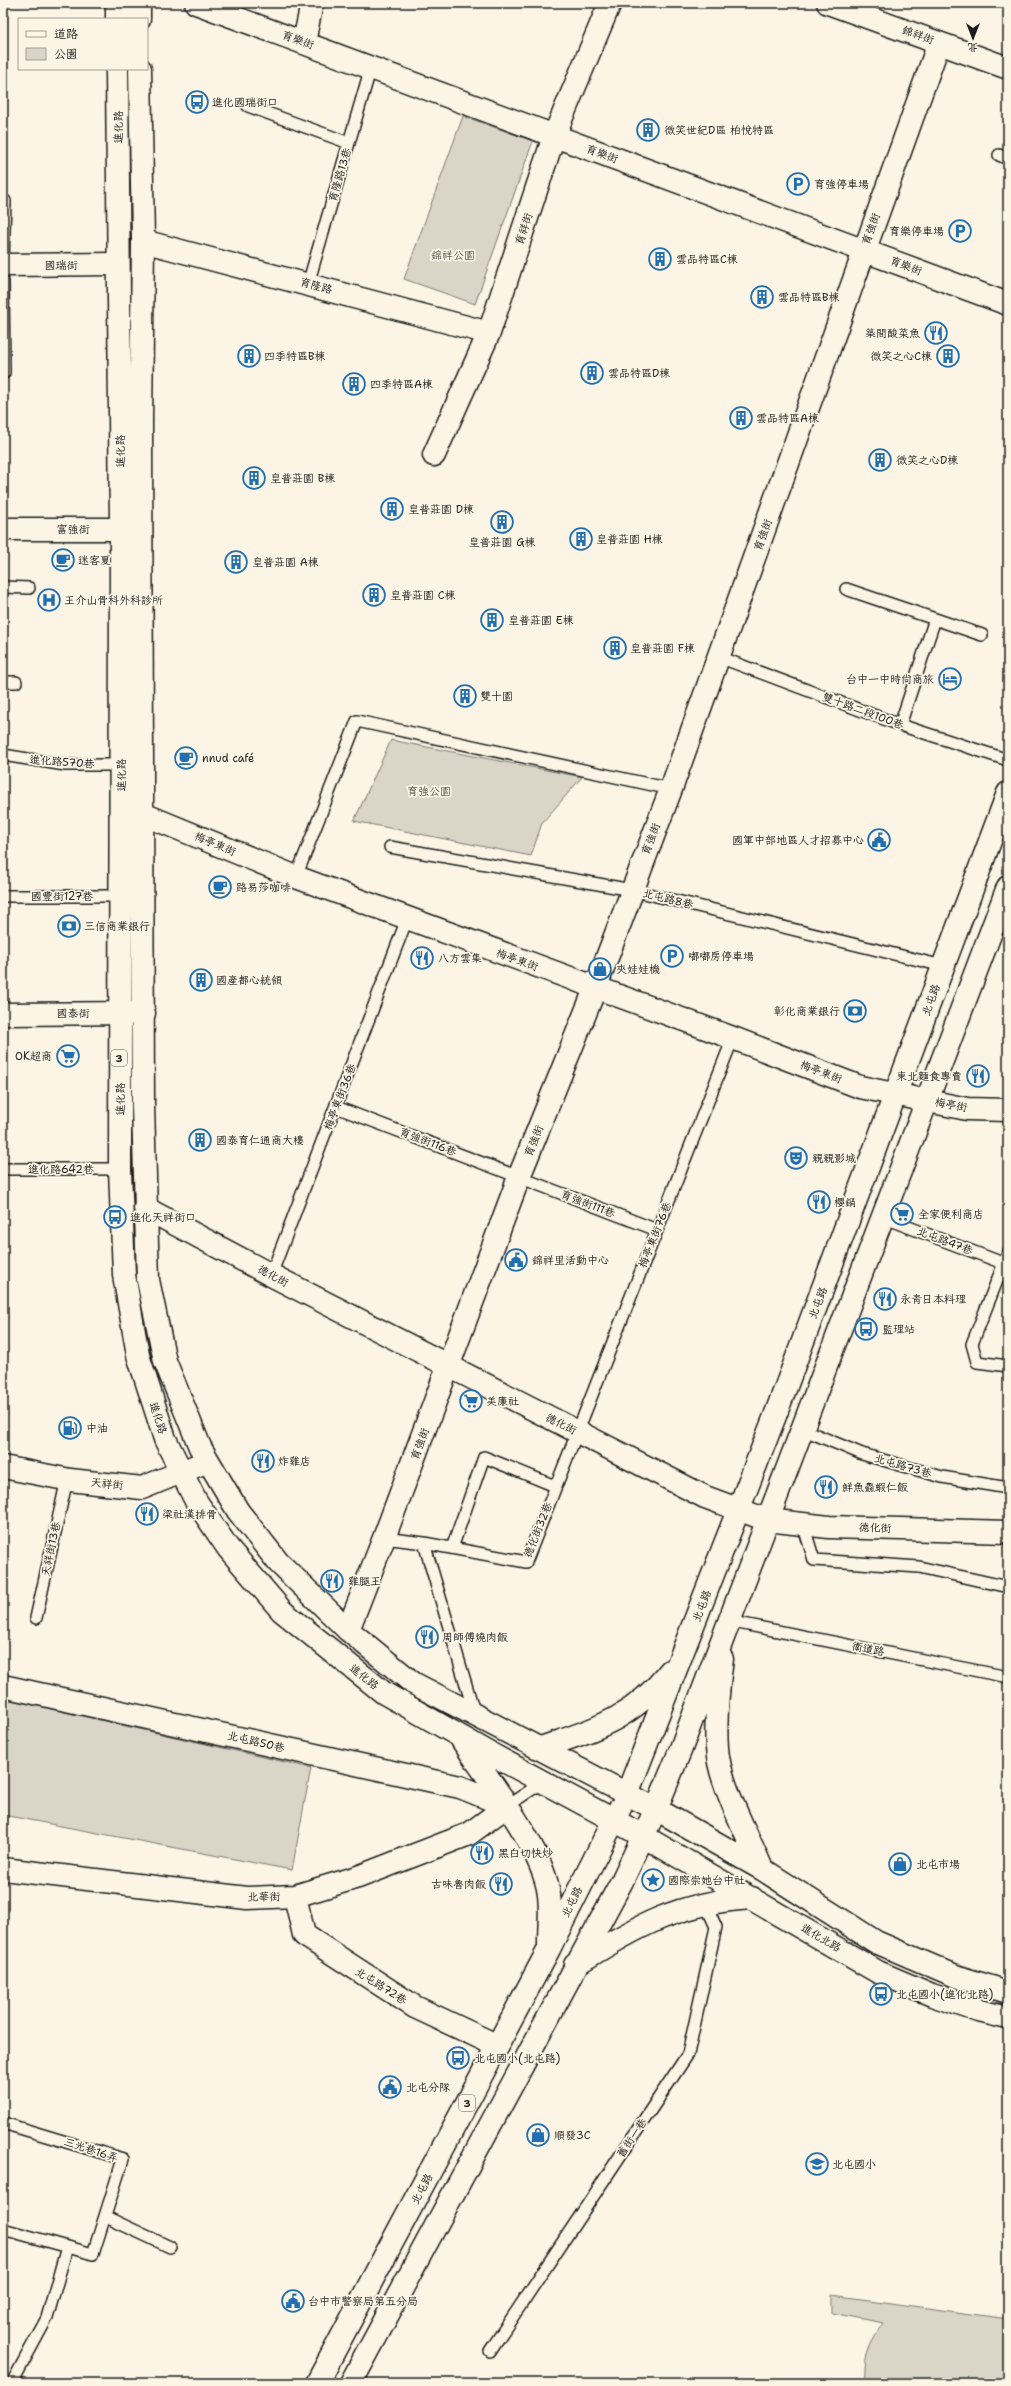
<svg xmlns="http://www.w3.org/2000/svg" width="1011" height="2386" viewBox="0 0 1011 2386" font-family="'Shantell Sans','LXGW WenKai TC',sans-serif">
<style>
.green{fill:#dbd5c8;stroke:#7c7872}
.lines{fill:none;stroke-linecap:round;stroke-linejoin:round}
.lane-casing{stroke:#1c1c1c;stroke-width:14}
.street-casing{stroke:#1c1c1c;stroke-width:25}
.secondary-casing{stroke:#1c1c1c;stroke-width:25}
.primary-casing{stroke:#1c1c1c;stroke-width:25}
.lane{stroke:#fcf5e5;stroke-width:11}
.street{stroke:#fcf5e5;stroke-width:22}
.secondary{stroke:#fcf5e5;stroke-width:22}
.primary{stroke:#fcf5e5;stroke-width:22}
.labels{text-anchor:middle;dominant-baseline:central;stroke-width:3.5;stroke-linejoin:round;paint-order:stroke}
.shield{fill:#fcf5e5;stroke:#5f5d58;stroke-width:1}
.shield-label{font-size:10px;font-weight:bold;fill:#1c1c1c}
.street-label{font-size:11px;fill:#1c1c1c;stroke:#fcf5e5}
.poi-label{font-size:11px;fill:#1c1c1c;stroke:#fcf5e5;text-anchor:start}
.park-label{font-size:11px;fill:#555450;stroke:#fcf5e5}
</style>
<rect width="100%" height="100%" fill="#fcf5e5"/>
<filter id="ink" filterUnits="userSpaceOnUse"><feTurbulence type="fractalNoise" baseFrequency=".025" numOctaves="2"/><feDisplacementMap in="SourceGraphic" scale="8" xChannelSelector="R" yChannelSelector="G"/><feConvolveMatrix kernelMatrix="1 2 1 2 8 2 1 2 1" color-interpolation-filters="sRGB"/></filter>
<g filter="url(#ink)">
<path class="green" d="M463,116L533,141L475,304L404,279Z
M391,740L582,777L542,823L531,856L354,821Z
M3,1698L311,1768L292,1870L3,1815Z
M832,2295L1008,2319V2383H865C864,2355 868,2346 884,2323L832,2313Z"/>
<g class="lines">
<g class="lane-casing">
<path id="lane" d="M248,106L349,143
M999,155L1008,159
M3,201H5L3,261
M3,281L4,373
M308,284L371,67
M3,587L29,588
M846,589L935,619L900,725
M935,619L982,635
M719,657L900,725L1008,760
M3,682H16
M3,755L65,765H121
M390,847L632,890L943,966
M296,877L357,721L671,789
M3,896H121
M336,1107L657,1230
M3,1169H120
M882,1217L1008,1265
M1008,1253L972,1344L977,1362L1008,1366
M271,1275L407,919
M802,1429L862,1454L942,1477L1008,1488
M803,1524L814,1560L919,1567L1008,1587
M384,1538L424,1543L526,1562L733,1038
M424,1543L475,1715
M452,1548L484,1457L555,1486
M36,1618L67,1479
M728,1621L1008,1677
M507,1806L543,1782
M3,2123L123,2159L93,2254L3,2229
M106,2217L170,2247
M490,2351L688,2054L716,1927L706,1905
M12,2383L47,2318L67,2247"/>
</g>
<g class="street-casing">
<path id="street" d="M196,3L1008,304
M828,3L1008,68
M304,42L312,3
M143,241L489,333
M3,265L118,264
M434,455L489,333L554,136L610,3
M3,529H139
M143,814L296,877L733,1038L860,1087L967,1109L1008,1110
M3,1014L144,1013
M145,1208L271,1275L705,1497L767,1520L829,1527L1008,1532
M3,1467L70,1480L142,1488L208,1461
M348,1630L384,1538L519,1177L595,989L671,789L939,43
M3,1686L460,1787L507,1806
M3,1869L247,1898L295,1896L358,1877L469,1834L507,1806
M295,1896L304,1935L415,2007L498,2046"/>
</g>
<g class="secondary-casing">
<path id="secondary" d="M1008,887L680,1751L656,1809L762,1869L876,1942L958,1977L1008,1992
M722,1659C718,1688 715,1720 717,1748C719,1784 748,1835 762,1869
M541,1748C597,1728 631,1720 670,1671
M627,1794L775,1416L1008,793
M643,1836L878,1972L932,1995L979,2011L1008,2018
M575,1965C635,1927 679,1902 752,1898"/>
</g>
<g class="primary-casing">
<path id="primary" d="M117,3V19
M139,3V19
M117,69L121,529L120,1169L124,1275L138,1355L165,1439L196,1501L228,1548L282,1611L384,1693L493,1755L643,1836
M140,69L143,241L141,423L143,1106L148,1280L165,1361L200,1447L238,1511L278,1562L348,1630L413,1683L656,1809L622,1881L351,2383
M462,1740C488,1779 544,1850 549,1895C551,1911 549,1928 549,1944
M317,2383L549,1949L620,1808"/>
</g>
<use href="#lane" class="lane"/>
<use href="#street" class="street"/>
<use href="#secondary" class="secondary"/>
<use href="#primary" class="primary"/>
</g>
</g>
<defs>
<g id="bus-ring" transform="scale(1.15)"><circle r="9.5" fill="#fcf5e5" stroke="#1f6fb2" stroke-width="1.5"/><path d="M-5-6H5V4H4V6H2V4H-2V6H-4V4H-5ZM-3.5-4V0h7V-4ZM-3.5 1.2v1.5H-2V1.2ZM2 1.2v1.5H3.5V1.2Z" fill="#1f6fb2"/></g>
<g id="building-ring" transform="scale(1.15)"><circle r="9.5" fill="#fcf5e5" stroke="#1f6fb2" stroke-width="1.5"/><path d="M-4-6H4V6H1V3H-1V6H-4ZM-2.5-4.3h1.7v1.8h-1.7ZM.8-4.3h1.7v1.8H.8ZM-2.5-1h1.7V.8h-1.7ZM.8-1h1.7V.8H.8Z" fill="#1f6fb2"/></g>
<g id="parking-ring" transform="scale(1.15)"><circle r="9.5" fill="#fcf5e5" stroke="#1f6fb2" stroke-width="1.5"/><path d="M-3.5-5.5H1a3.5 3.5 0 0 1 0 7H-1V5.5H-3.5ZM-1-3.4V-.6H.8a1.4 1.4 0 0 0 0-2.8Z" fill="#1f6fb2"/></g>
<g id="restaurant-ring" transform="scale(1.15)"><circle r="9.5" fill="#fcf5e5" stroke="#1f6fb2" stroke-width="1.5"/><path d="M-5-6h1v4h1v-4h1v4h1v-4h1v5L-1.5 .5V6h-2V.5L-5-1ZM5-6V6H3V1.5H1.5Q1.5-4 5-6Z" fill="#1f6fb2"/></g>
<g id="cafe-ring" transform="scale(1.15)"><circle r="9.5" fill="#fcf5e5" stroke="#1f6fb2" stroke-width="1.5"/><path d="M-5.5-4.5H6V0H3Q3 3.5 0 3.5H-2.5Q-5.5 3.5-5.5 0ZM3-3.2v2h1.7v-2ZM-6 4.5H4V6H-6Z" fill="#1f6fb2"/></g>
<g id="hospital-ring" transform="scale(1.15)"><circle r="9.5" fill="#fcf5e5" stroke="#1f6fb2" stroke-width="1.5"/><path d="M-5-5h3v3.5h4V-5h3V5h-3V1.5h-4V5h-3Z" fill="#1f6fb2"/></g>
<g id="hotel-ring" transform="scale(1.15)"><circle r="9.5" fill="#fcf5e5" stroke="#1f6fb2" stroke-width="1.5"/><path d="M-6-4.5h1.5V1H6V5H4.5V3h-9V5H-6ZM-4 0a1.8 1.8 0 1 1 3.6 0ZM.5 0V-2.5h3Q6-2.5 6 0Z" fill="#1f6fb2"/></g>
<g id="civic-ring" transform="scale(1.15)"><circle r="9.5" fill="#fcf5e5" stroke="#1f6fb2" stroke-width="1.5"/><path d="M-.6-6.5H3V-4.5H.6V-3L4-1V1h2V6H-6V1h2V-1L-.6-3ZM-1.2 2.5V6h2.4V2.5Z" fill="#1f6fb2"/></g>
<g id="bank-ring" transform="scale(1.15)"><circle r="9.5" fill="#fcf5e5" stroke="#1f6fb2" stroke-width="1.5"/><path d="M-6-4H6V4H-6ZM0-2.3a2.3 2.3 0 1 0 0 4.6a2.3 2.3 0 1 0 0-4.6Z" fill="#1f6fb2"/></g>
<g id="shop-ring" transform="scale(1.15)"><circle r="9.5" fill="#fcf5e5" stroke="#1f6fb2" stroke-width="1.5"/><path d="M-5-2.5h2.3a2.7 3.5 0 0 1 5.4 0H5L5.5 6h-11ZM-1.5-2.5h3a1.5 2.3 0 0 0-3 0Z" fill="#1f6fb2"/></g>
<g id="supermarket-ring" transform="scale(1.15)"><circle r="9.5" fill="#fcf5e5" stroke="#1f6fb2" stroke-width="1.5"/><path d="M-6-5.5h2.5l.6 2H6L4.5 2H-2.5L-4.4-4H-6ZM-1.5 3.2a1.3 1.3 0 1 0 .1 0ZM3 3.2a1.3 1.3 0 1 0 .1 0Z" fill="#1f6fb2"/></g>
<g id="theatre-ring" transform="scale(1.15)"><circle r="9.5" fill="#fcf5e5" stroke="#1f6fb2" stroke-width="1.5"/><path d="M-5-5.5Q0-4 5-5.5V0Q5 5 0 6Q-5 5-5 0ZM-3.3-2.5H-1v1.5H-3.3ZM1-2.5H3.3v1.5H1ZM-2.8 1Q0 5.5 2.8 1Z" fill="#1f6fb2"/></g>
<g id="fuel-ring" transform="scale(1.15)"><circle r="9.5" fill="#fcf5e5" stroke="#1f6fb2" stroke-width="1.5"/><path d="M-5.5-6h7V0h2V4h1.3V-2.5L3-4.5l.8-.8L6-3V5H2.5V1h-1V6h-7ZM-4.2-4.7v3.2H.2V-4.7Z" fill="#1f6fb2"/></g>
<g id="sight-ring" transform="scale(1.15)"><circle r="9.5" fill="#fcf5e5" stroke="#1f6fb2" stroke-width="1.5"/><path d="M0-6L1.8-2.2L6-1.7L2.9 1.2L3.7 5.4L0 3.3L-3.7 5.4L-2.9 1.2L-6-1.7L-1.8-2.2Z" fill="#1f6fb2"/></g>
<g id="school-ring" transform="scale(1.15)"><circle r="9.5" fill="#fcf5e5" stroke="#1f6fb2" stroke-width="1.5"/><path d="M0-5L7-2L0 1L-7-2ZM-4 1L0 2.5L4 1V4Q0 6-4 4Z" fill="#1f6fb2"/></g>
</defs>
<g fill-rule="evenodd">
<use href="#bus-ring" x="197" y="102"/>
<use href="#building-ring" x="648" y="130"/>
<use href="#parking-ring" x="798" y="184"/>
<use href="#parking-ring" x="960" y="231"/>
<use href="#building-ring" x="660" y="259"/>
<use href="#building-ring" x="762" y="297"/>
<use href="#restaurant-ring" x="936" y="333"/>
<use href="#building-ring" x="249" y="356"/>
<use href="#building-ring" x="948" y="356"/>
<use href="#building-ring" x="592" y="373"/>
<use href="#building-ring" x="354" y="384"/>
<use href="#building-ring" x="741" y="418"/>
<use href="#building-ring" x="880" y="460"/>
<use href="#building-ring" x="254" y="478"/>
<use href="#building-ring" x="392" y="509"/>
<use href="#building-ring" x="502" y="522"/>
<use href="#building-ring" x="581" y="539"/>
<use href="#cafe-ring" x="63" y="560"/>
<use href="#building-ring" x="236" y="562"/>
<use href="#building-ring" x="374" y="595"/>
<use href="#hospital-ring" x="49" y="600"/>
<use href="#building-ring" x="492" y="620"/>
<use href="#building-ring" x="615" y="648"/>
<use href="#hotel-ring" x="950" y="679"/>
<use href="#building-ring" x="465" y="696"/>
<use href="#cafe-ring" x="186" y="758"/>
<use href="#civic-ring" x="879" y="840"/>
<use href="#cafe-ring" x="220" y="887"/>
<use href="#bank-ring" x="69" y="926"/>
<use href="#parking-ring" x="672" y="956"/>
<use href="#restaurant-ring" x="422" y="958"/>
<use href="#shop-ring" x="600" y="969"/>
<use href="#building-ring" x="201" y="980"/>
<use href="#bank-ring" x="855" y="1011"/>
<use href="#supermarket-ring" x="68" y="1056"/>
<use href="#restaurant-ring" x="978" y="1076"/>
<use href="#building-ring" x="200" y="1140"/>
<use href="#theatre-ring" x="796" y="1158"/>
<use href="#restaurant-ring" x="819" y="1202"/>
<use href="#supermarket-ring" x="902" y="1214"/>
<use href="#bus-ring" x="115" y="1217"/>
<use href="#civic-ring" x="516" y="1260"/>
<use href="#restaurant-ring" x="885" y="1299"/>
<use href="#bus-ring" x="866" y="1329"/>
<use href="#supermarket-ring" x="471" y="1401"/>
<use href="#fuel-ring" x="70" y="1428"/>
<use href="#restaurant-ring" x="263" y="1461"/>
<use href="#restaurant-ring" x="826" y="1487"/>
<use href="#restaurant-ring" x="147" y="1514"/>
<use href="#restaurant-ring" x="332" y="1581"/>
<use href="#restaurant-ring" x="427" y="1637"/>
<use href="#restaurant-ring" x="482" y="1853"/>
<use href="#shop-ring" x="900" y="1864"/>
<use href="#sight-ring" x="653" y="1880"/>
<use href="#restaurant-ring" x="501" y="1884"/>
<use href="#bus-ring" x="881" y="1994"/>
<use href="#bus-ring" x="458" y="2058"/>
<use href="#civic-ring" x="390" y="2087"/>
<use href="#shop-ring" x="538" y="2135"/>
<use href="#school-ring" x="817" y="2164"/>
<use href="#civic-ring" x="293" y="2301"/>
</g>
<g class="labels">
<g class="shield">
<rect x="111" y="1050" width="16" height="16" rx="3"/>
<rect x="459" y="2095" width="16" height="16" rx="3"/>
</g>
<g class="shield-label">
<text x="119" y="1058">3</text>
<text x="467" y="2103">3</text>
</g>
<g class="street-label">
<text transform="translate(918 35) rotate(20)">錦祥街</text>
<text transform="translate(298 40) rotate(20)">育樂街</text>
<text transform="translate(118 127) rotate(-90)">進化路</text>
<text transform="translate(602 154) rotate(20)">育樂街</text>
<text transform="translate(340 175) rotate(-74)">育隆路13巷</text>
<text transform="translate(524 229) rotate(-72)">育祥街</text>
<text transform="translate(871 229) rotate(-70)">育強街</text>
<text x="61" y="265">國瑞街</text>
<text transform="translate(906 266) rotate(21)">育樂街</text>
<text transform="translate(316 286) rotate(15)">育隆路</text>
<text transform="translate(120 451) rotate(-90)">進化路</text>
<text x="73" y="529">富強街</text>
<text transform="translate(763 535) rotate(-70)">育強街</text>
<text transform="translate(863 711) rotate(20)">雙十路二段100巷</text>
<text transform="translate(62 762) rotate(4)">進化路570巷</text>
<text transform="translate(121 775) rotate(-90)">進化路</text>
<text transform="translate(651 839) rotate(-69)">育強街</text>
<text transform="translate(215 844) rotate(23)">梅亭東街</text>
<text x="62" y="896">國豐街127巷</text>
<text transform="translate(668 899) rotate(14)">北屯路8巷</text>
<text transform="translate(517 960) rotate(20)">梅亭東街</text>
<text transform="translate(931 1000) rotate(-70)">北屯路</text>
<text x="73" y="1013">國泰街</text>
<text transform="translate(821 1072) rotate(21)">梅亭東街</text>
<text transform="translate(340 1097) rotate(-69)">梅亭東街36巷</text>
<text transform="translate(120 1099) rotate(-90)">進化路</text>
<text transform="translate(951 1105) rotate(10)">梅亭街</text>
<text transform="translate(534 1141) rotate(-68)">育強街</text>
<text transform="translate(428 1142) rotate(21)">育強街116巷</text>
<text x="61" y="1169">進化路642巷</text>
<text transform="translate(588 1204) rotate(21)">育強街111巷</text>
<text transform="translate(655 1235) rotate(-68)">梅亭東街76巷</text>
<text transform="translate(945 1241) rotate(21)">北屯路47巷</text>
<text transform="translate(273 1276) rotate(28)">德化街</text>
<text transform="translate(818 1303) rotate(-69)">北屯路</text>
<text transform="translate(158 1418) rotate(72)">進化路</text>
<text transform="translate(561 1424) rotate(27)">德化街</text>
<text transform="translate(420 1444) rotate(-70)">育強街</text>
<text transform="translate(903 1466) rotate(16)">北屯路73巷</text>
<text transform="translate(107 1484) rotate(6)">天祥街</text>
<text transform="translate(875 1528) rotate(2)">德化街</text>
<text transform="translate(538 1530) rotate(-68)">德化街32巷</text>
<text transform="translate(51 1549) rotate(-78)">天祥街13巷</text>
<text transform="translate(702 1606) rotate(-69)">北屯路</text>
<text transform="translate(868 1649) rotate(11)">衛道路</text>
<text transform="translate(364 1677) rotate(38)">進化路</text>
<text transform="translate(256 1742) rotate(13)">北屯路50巷</text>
<text transform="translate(264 1897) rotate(-1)">北華街</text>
<text transform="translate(572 1902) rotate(-63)">北屯路</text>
<text transform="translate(821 1938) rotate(30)">進化北路</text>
<text transform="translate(381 1986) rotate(32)">北屯路72巷</text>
<text transform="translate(632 2138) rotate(-56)">舊街一巷</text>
<text transform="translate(91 2150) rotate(18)">三光巷16弄</text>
<text transform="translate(422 2189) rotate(-62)">北屯路</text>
</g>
<g class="poi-label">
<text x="212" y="102">進化國瑞街口</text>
<text x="664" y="130">微笑世紀D區 柏悅特區</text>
<text x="814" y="184">育強停車場</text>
<text x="944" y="231" text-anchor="end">育樂停車場</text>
<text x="676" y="259">雲品特區C棟</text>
<text x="778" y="297">雲品特區B棟</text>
<text x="920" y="333" text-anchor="end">築間酸菜魚</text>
<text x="264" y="356">四季特區B棟</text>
<text x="932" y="356" text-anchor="end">微笑之心C棟</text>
<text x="608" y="373">雲品特區D棟</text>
<text x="370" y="384">四季特區A棟</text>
<text x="756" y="418">雲品特區A棟</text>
<text x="896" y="460">微笑之心D棟</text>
<text x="270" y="478">皇普莊園 B棟</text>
<text x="408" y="509">皇普莊園 D棟</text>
<text x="596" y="539">皇普莊園 H棟</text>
<text x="502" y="542" text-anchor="middle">皇普莊園 G棟</text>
<text x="78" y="560">迷客夏</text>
<text x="252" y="562">皇普莊園 A棟</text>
<text x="390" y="595">皇普莊園 C棟</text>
<text x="64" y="600">王介山骨科外科診所</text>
<text x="508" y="620">皇普莊園 E棟</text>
<text x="630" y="648">皇普莊園 F棟</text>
<text x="934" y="679" text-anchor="end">台中一中時尚商旅</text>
<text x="480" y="696">雙十園</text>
<text x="202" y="758">nnud café</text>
<text x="864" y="840" text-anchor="end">國軍中部地區人才招募中心</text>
<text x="236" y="887">路易莎咖啡</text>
<text x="84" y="926">三信商業銀行</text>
<text x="688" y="956">嘟嘟房停車場</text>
<text x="438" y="958">八方雲集</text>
<text x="616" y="969">夾娃娃機</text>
<text x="216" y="980">國產都心統領</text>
<text x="840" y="1011" text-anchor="end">彰化商業銀行</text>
<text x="52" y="1056" text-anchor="end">OK超商</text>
<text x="962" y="1076" text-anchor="end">東北麵食專賣</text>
<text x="216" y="1140">國泰育仁通商大樓</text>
<text x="812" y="1158">親親影城</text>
<text x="834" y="1202">櫻鍋</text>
<text x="918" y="1214">全家便利商店</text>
<text x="130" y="1217">進化天祥街口</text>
<text x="532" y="1260">錦祥里活動中心</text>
<text x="900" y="1299">永青日本料理</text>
<text x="882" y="1329">監理站</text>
<text x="486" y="1401">美廉社</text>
<text x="86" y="1428">中油</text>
<text x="278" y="1461">炸雞店</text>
<text x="842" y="1487">鮮魚鱻蝦仁飯</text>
<text x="162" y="1514">梁社漢排骨</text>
<text x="348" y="1581">雞腿王</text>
<text x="442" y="1637">周師傅燒肉飯</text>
<text x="498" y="1853">黑白切快炒</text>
<text x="916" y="1864">北屯市場</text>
<text x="668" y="1880">國際崇她台中社</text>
<text x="486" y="1884" text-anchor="end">古味魯肉飯</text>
<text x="896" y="1994">北屯國小(進化北路)</text>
<text x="474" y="2058">北屯國小(北屯路)</text>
<text x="406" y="2087">北屯分隊</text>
<text x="554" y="2135">順發3C</text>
<text x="832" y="2164">北屯國小</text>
<text x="308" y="2301">台中市警察局第五分局</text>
</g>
<g class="park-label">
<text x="453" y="255">錦祥公園</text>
<text x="429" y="791">育強公園</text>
</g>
</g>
<rect width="1011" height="2386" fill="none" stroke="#fcf5e5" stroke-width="16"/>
<rect x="8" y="8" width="995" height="2370" fill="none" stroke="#1c1c1c" stroke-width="1.5" filter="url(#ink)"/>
<rect x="18" y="18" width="130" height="52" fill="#fcf5e5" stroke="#a29e95"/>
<rect x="26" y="31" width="20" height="6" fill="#fcf5e5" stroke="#a29e95"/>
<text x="54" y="38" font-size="12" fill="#1c1c1c">道路</text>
<rect x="26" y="48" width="20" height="12" fill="#dbd5c8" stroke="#a29e95"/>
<text x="54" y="58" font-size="12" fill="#1c1c1c">公園</text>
<g transform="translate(973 38) rotate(180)" stroke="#fcf5e5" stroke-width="3" paint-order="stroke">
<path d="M0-3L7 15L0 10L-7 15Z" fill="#1c1c1c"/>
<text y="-6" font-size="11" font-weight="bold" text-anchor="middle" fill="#1c1c1c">北</text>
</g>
</svg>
